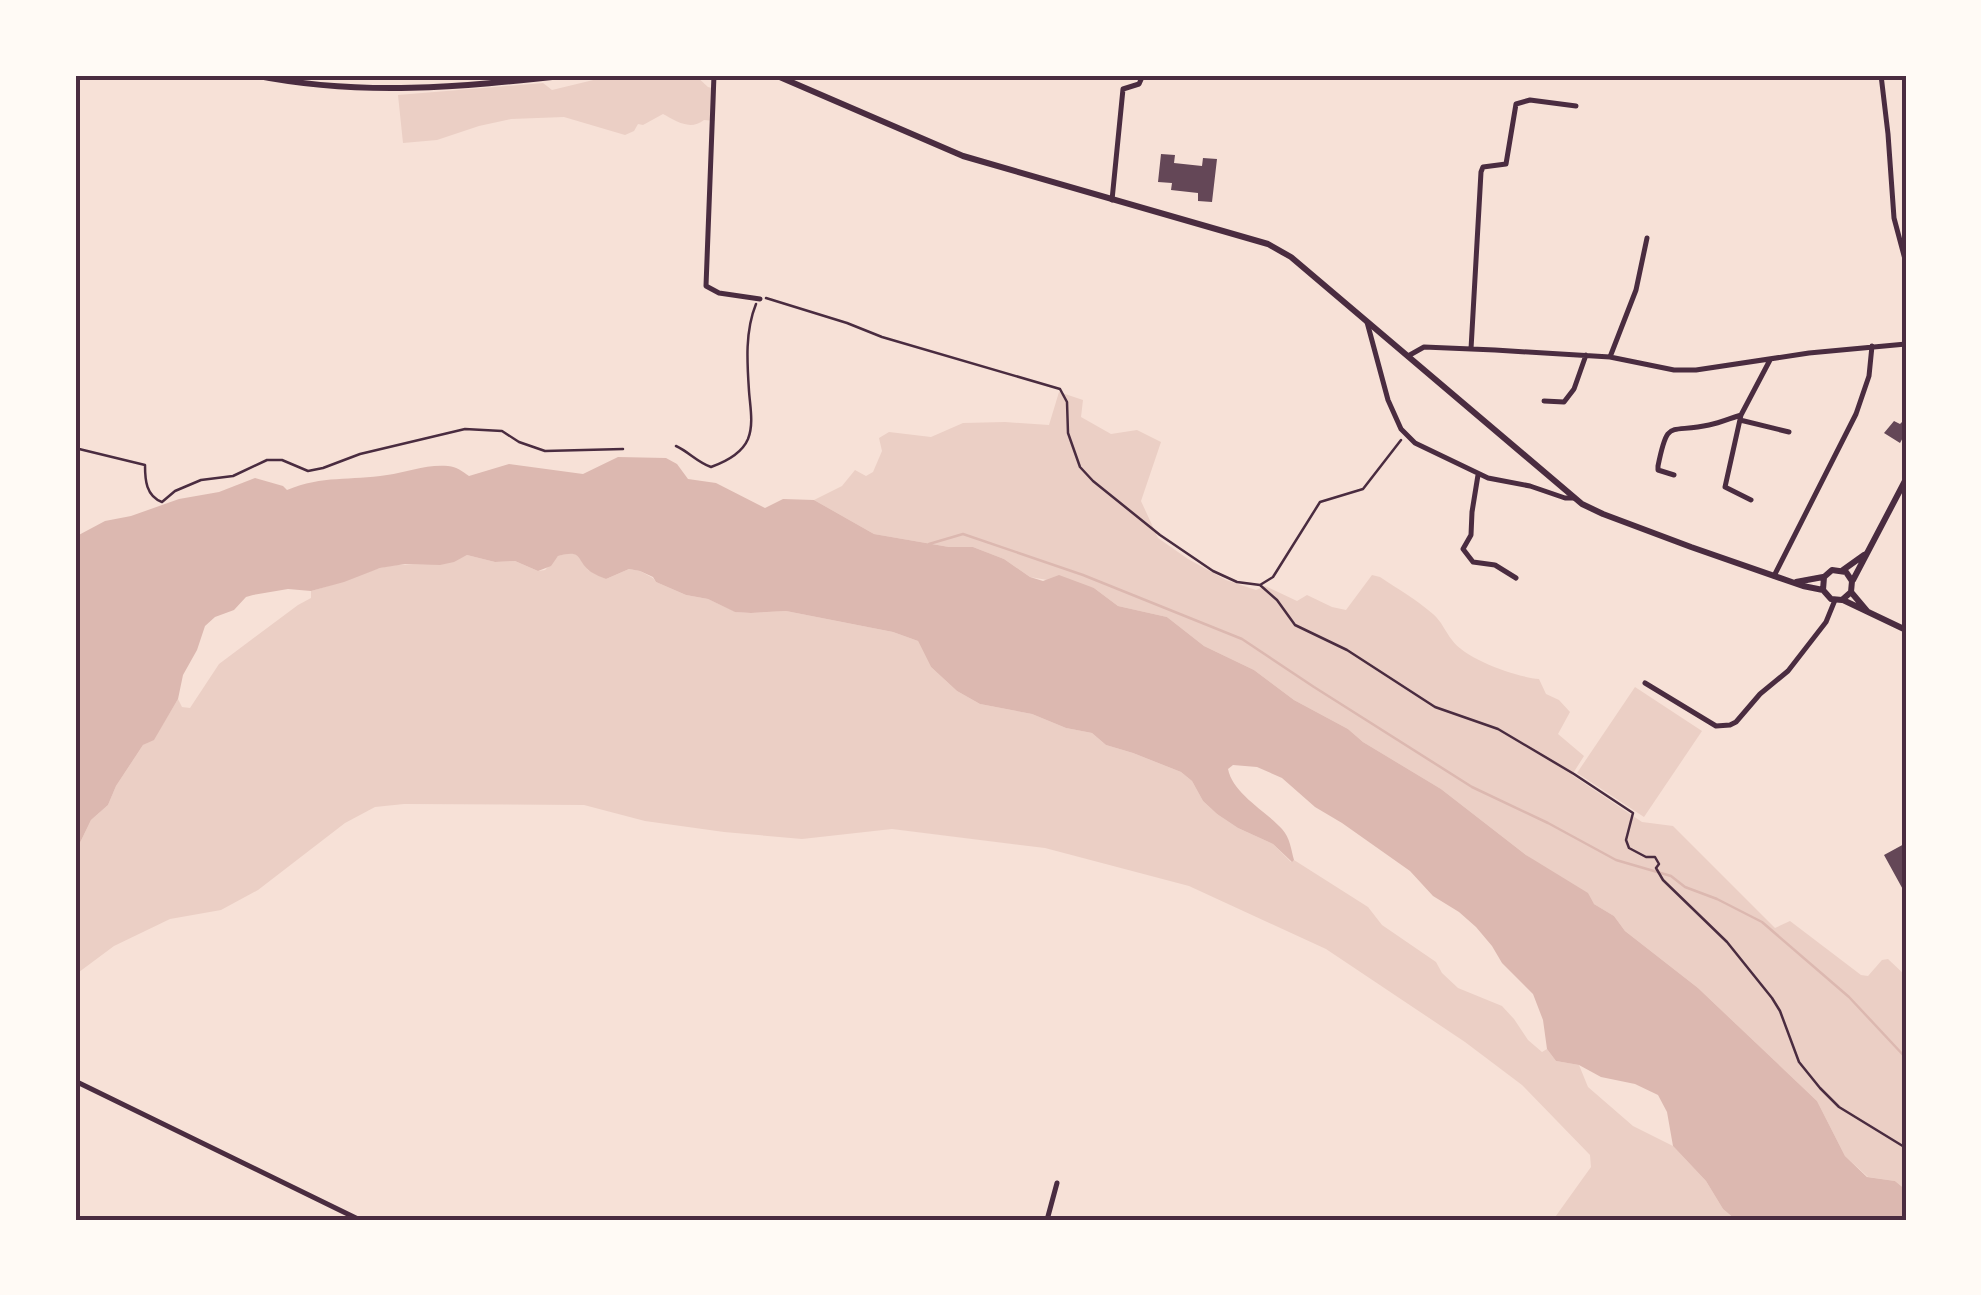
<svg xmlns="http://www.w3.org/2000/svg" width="1981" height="1295" viewBox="0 0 1981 1295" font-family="'Work Sans',sans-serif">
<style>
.green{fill:#ebcfc5}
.water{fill:#dcb8b0}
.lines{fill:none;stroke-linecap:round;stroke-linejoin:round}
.stream{stroke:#dcb8b0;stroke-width:2.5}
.building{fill:#644757}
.path{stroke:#4a2c40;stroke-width:2.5}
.minor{stroke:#4a2c40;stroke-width:5}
.secondary{stroke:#4a2c40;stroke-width:6}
.neatline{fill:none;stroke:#4a2c40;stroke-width:4}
</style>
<rect width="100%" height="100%" fill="#f7e1d7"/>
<path class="green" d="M614,75H626L630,80H636L637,75H695L708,87L716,89L715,121L704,120C690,131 676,121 663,114L643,125L638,124L634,131L625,135L564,117L511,119L479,126L437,140L403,143L398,95L543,83L552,90Z
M1059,392L1083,400L1081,417L1111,434L1137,430L1161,442L1141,501L1158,538L1188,559L1226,580L1256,590L1265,586L1297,601L1307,595L1332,607L1346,610L1372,575L1380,577C1398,589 1417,600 1433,614C1442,622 1445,631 1452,640C1465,659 1516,677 1539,679L1546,694L1559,700L1570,712L1558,734L1584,756L1572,775L1642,822L1673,826L1775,928L1790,921L1861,975L1868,976L1882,960L1888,959L1906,976V1190L1895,1181L1868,1177L1845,1156L1817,1101L1698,988L1625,931L1614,916L1594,904L1526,855L1441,789L1363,742L1348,729L1294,700L1254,670L1204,646L1167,617L1118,606L1094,588L1030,577L1004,559L973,547H949L874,534L814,500L842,486L855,470L866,476L873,472L882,451L879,438L889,432L931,437L963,423L1005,422L1049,425Z
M572,552L577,554L588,570L606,579L629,569L640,571L653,578L656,582L686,595L708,599L736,612L751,613L786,611L893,632L918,641L931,667L957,691L980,704L1032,714L1066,728L1092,733L1106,745L1133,753L1181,772L1192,781L1203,801L1217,814L1238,828L1273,844L1291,862L1294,860L1368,907L1382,925L1436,962L1442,973L1458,988L1502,1006L1514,1019L1528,1040L1542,1052L1547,1049L1556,1061L1579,1065L1588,1087L1633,1126L1673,1146L1706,1181L1723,1209L1736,1220H1553L1591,1167L1590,1155L1522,1085L1465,1042L1326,949L1189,886L1045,848L892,829L802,839L724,832L645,821L584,805L404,804L375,807L345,823L258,890L221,910L170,919L114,946L75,975V853L91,820L108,805L116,786L143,745L154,739L178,699L182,707L190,708L219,664L298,605L311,598V591C335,585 357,575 380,568C410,560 439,570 467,555L495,562L515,561L538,571L545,570L558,556Z
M1635,687L1702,731L1644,817L1577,773Z"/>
<path class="water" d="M618,457L666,458L677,464L688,479L716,483L765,508L783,499L814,500L874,534L949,547H973L1004,559L1030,577L1043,581L1059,575L1094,588L1118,606L1167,617L1204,646L1254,670L1294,700L1348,729L1363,742L1441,789L1526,855L1588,893L1594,904L1614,916L1625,931L1698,988L1817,1101L1845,1156L1867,1177L1895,1181L1906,1190V1220H1736L1723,1209L1706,1181L1673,1146L1667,1112L1658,1095L1635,1084L1601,1077L1579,1065L1556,1061L1547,1049L1543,1020L1533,994L1502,963L1492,946L1476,927L1459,912L1433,896L1410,871L1342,823L1315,807L1282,778L1257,767L1233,765L1228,769C1233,794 1266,811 1282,829C1290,838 1291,849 1294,860L1292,862L1273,844L1238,828L1217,814L1203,801L1192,781L1181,772L1133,753L1106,745L1092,733L1066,728L1032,714L980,704L957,691L931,667L918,641L893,632L786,611L751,613L735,612L708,599L686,595L656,582L653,577L640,571L629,569L606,579C601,577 596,575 591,572C575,560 584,549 558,556L551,566L538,571L515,561L495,562L467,555L454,562L440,565L405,564L380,568L344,582L311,591L288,589L253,595L246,597L234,610L215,617L205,626L197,650L183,675L178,699L154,740L143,745L116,786L108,805L91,820L75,853V537L105,521L131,516L179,499L219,492L255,478L283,486L287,490C323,475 350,481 387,475C407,472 427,464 448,466C457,467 462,471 469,476L509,464L583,474Z"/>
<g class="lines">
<path class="stream" d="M929,544L963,534L1083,575L1242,639L1314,687L1472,787L1548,823L1616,860L1671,876L1685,887L1717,899L1762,922L1849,997L1906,1058"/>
</g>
<path class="building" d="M1161,154L1175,155L1174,163L1202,166L1203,158L1217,159L1212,202L1198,201V193L1171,190L1172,183L1158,182Z
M1894,421L1900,424L1902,422L1906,424V432L1900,443L1884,433Z
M1906,843V895L1884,855Z"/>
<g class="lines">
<path class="path" d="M766,298L847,323L882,337L1060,389L1067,402L1068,433L1080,467L1093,481L1160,535L1213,571L1237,582L1260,585L1277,600L1295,625L1347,650L1435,707L1498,729L1574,774L1633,813L1626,840L1629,848L1646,857H1655L1659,864L1656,868L1663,880L1727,942L1772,998L1780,1011L1799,1062L1820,1088L1839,1107L1906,1148
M676,446C689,452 697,462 711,467C725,462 742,453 748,439C754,424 750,406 749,391C747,362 745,331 756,304
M75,448L145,465C145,480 146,496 162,502L175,491L201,480L233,476L267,460H282L308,471L323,468L360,454L465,429L502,431L519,442L545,451L623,449
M1260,585L1273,577L1320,502L1363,489L1401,440"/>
<path class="minor" d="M714,75L706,286L719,293L760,299
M1881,75L1888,134L1894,218L1906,263
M1112,200L1123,89L1139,84L1143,75
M1367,322L1388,400L1401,429L1415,443L1488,478L1530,486L1565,498H1574
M1471,349L1481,172L1483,167L1506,164L1516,104L1530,100L1576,106
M1408,356L1424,347L1495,350L1610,357L1674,370H1696L1809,353L1906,344
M1610,357L1636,290L1647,238
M1544,401L1564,402L1574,389L1586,355
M1740,420L1789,432
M1478,475L1472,512L1471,535L1463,549L1473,562L1495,565L1516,578
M1674,475L1658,470V466C1668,417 1669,434 1709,425C1720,423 1731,418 1741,415
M1751,500L1725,487L1741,415L1770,360
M1774,576L1856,414L1869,376L1872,346
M1645,683L1716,726L1730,725L1736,722L1760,694L1788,671L1826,622L1835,600
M75,1081L360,1220
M1047,1220L1057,1183"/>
<path class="secondary" d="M253,75C363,97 459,87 570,75
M775,75L963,156L1268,244L1291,257L1582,504L1603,514L1691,547L1803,586L1823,590
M1843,570L1864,555
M1853,580L1906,479
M1796,582L1823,577
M1851,592L1842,600L1831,599L1823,590L1824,577L1832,570L1846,572L1852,581L1851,592L1867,611
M1843,600L1906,630"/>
</g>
<rect width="1981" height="1295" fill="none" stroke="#fffaf5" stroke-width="155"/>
<rect x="78" y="78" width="1826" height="1140" class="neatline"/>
</svg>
